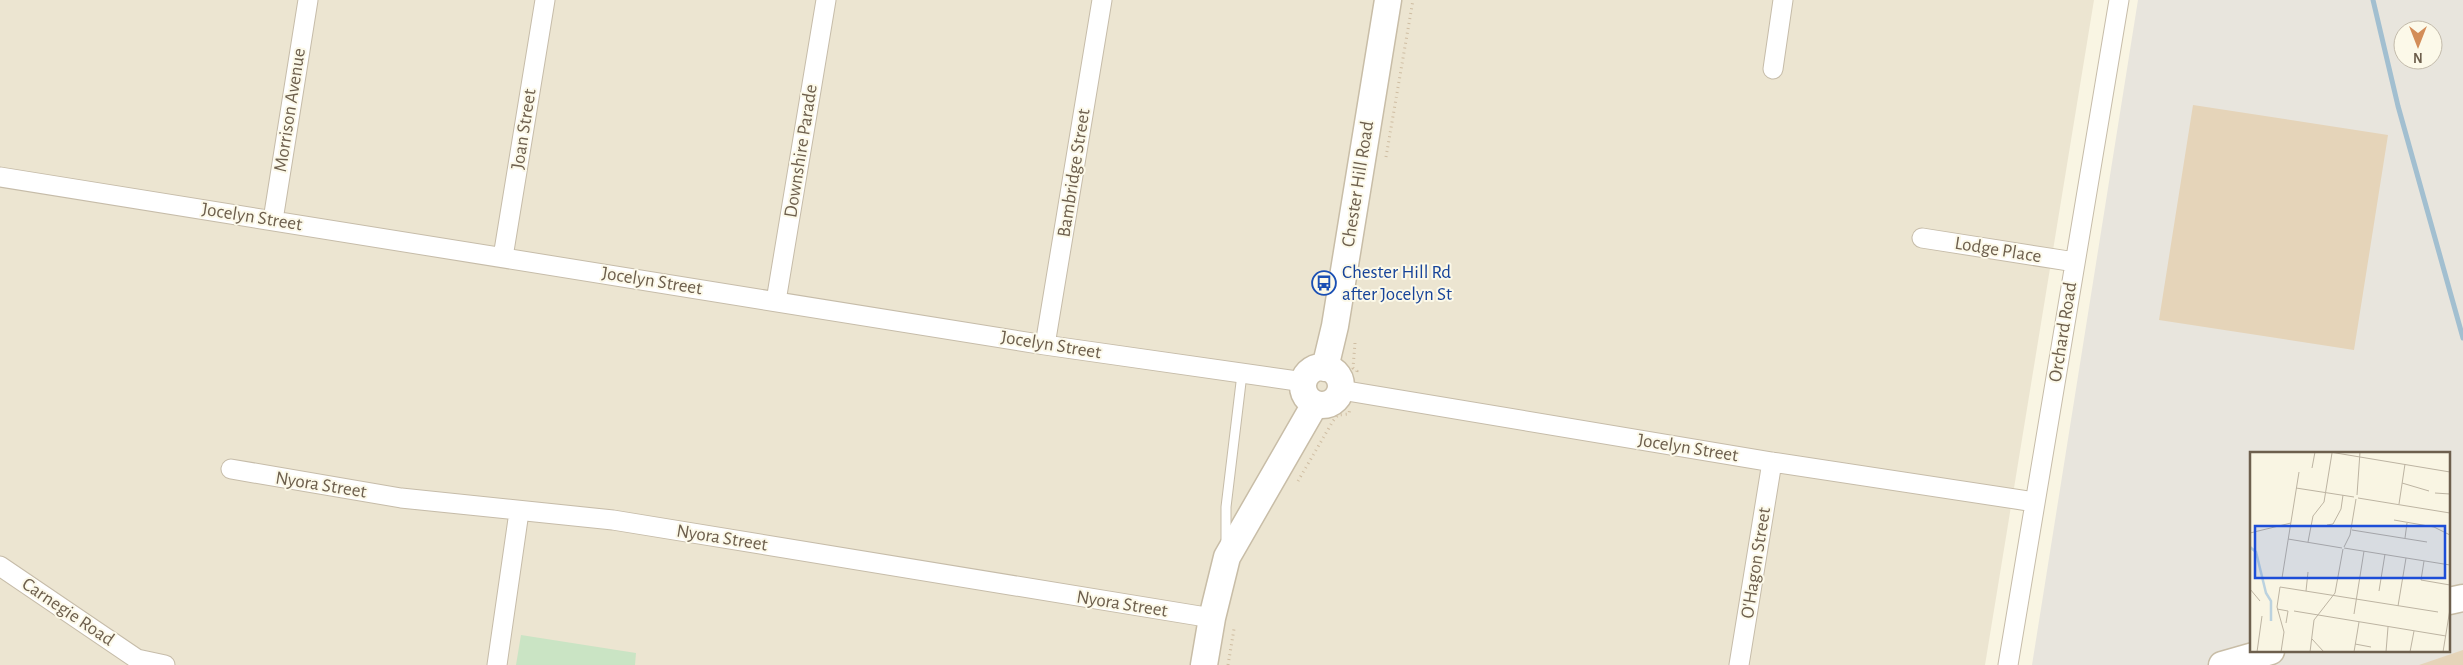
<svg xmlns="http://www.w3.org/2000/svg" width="2463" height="665" viewBox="0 0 2463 665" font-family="'Alegreya Sans',sans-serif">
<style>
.residential{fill:#ece5d1}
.industrial{fill:#e8e5dd;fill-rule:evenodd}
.green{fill:#cae4c4}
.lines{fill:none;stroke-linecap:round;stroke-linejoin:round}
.stream{stroke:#a2bfd0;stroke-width:5}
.building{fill:#e5d4b9}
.lane-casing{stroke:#c6bca9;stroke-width:11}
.street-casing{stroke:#c6bca9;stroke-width:21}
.secondary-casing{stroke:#c8bda7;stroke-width:29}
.path{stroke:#cfbda2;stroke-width:3;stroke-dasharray:1 4;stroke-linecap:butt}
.lane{stroke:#fff;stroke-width:9}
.street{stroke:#fff;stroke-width:19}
.secondary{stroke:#fff;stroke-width:26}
.labels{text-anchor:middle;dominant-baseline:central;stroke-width:4;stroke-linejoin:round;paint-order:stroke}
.street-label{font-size:19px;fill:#6d5f4d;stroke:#fcf9e9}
.transit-label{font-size:19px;fill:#164399;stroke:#fcf9e9;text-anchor:start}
.inset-river{fill:none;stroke:#bbd2df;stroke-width:2.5}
.inset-road{fill:none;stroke:#bdb4a2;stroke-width:1}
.view{fill:#1d4ed8;fill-opacity:0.15;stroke:#1d4ed8;stroke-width:2.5}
.inset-edge{fill:none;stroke:#6d5f4d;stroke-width:2.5}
</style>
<rect width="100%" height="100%" fill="#f9f5e3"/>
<path class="residential" d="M0,0H2094L1985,665H0Z"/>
<path class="industrial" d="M2138,0H2463V665H2032ZM2403,30H2433V60H2403ZM2252,454H2449V651H2252Z"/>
<path class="green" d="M521,635L636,653L635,665H516Z"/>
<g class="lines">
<path class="stream" d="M2373,0L2398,106L2463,338"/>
</g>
<path class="building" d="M2193,105L2388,135L2354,350L2159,320Z
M2463,650V665H2419Z"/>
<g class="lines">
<g class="lane-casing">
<path id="lane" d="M1226,542V507L1242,374"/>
</g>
<g class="street-casing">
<path id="street" d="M1773,69L1783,0
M0,177L1045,345L1304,382
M273,220L308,0
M1922,238L2075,262
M503,257L545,0
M776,301L826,0
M1045,345L1102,0
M1341,390L1772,462L2035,502
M231,469L401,498L613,520L1212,618
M0,566L137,659L165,665
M497,665L519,512
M1739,665L1772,462
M2008,665L2119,0"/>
</g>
<g class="secondary-casing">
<path id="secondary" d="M1303 386a19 19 0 1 1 38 0a19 19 0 1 1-38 0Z
M1325,368L1335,326L1388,0
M2449,601L2463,598
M1204,665L1212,618L1227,557L1315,404
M2222,665L2271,651"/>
</g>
<path class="path" d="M1386,157L1413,0
M1355,343L1353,368L1357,371L1356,374
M1298,481L1333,421L1338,415L1349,414L1350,408
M1228,665L1234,629"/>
<use href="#lane" class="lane"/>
<use href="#street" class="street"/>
<use href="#secondary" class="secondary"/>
</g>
<defs>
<g id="bus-ring" transform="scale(1.25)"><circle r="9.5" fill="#fcf9e9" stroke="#1a4fb4" stroke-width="1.5"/><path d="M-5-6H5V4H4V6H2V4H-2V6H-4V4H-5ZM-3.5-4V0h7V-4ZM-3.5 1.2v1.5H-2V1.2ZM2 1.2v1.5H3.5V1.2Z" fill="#1a4fb4"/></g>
</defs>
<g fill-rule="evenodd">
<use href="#bus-ring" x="1324" y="283"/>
</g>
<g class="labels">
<g class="street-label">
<text transform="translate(290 110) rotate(-81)">Morrison Avenue</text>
<text transform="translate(524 129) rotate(-81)">Joan Street</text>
<text transform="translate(801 151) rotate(-81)">Downshire Parade</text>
<text transform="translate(1074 173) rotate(-81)">Bambridge Street</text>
<text transform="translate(1358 184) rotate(-81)">Chester Hill Road</text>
<text transform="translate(252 217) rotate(9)">Jocelyn Street</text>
<text transform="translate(1998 250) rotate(9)">Lodge Place</text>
<text transform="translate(652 281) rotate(9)">Jocelyn Street</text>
<text transform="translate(2063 332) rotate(-81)">Orchard Road</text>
<text transform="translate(1051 345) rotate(9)">Jocelyn Street</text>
<text transform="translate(1688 448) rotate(9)">Jocelyn Street</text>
<text transform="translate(321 485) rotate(9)">Nyora Street</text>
<text transform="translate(722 538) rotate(9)">Nyora Street</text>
<text transform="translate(1756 563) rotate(-81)">O'Hagon Street</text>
<text transform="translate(1122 604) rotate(9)">Nyora Street</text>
<text transform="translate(68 612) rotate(34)">Carnegie Road</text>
</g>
<g class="transit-label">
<text x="1342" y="272">Chester Hill Rd<tspan x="1342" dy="22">after Jocelyn St</tspan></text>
</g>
</g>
<g transform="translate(2250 452)">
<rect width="200" height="200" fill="#f9f5e3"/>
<path class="inset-river" d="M0,95L6,100L16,141L21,149V169"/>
<path class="inset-road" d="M80,0L200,20M62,16L65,0M152,31L179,39M46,36L104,45M185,41L200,42M107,43L110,0M108,46L200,61M149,52L155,12M144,68L184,75L200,83M77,73L83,72L91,57L93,43M102,78L177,90M0,81L41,71M155,86L157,71M38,87L92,96M58,90L63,64L74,50L82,1M94,95L100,83L106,47M94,96L200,113M174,109L171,128L200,133M32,126L49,20M0,137L10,149M56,139L58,120M129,139L135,102M148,154L156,106M27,157L38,159L36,171M44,159L196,184M104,162L114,99M62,187L74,200M105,192L121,195M7,200L12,164M31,200L34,180L27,155L30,135L188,160M60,200L64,168L85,141L93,97M104,200L109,170M136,200L138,175M160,200L164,179M193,200L200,157"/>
<path class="view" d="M5,74H195V126H5Z"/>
<rect width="200" height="200" class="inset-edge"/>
</g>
<g transform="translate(2418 45) rotate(180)"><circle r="24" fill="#fcf9e9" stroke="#c3bbab"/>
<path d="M0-4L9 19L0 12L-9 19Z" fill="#d38d58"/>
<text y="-8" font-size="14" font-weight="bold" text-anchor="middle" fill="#6d5f4d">N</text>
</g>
</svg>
